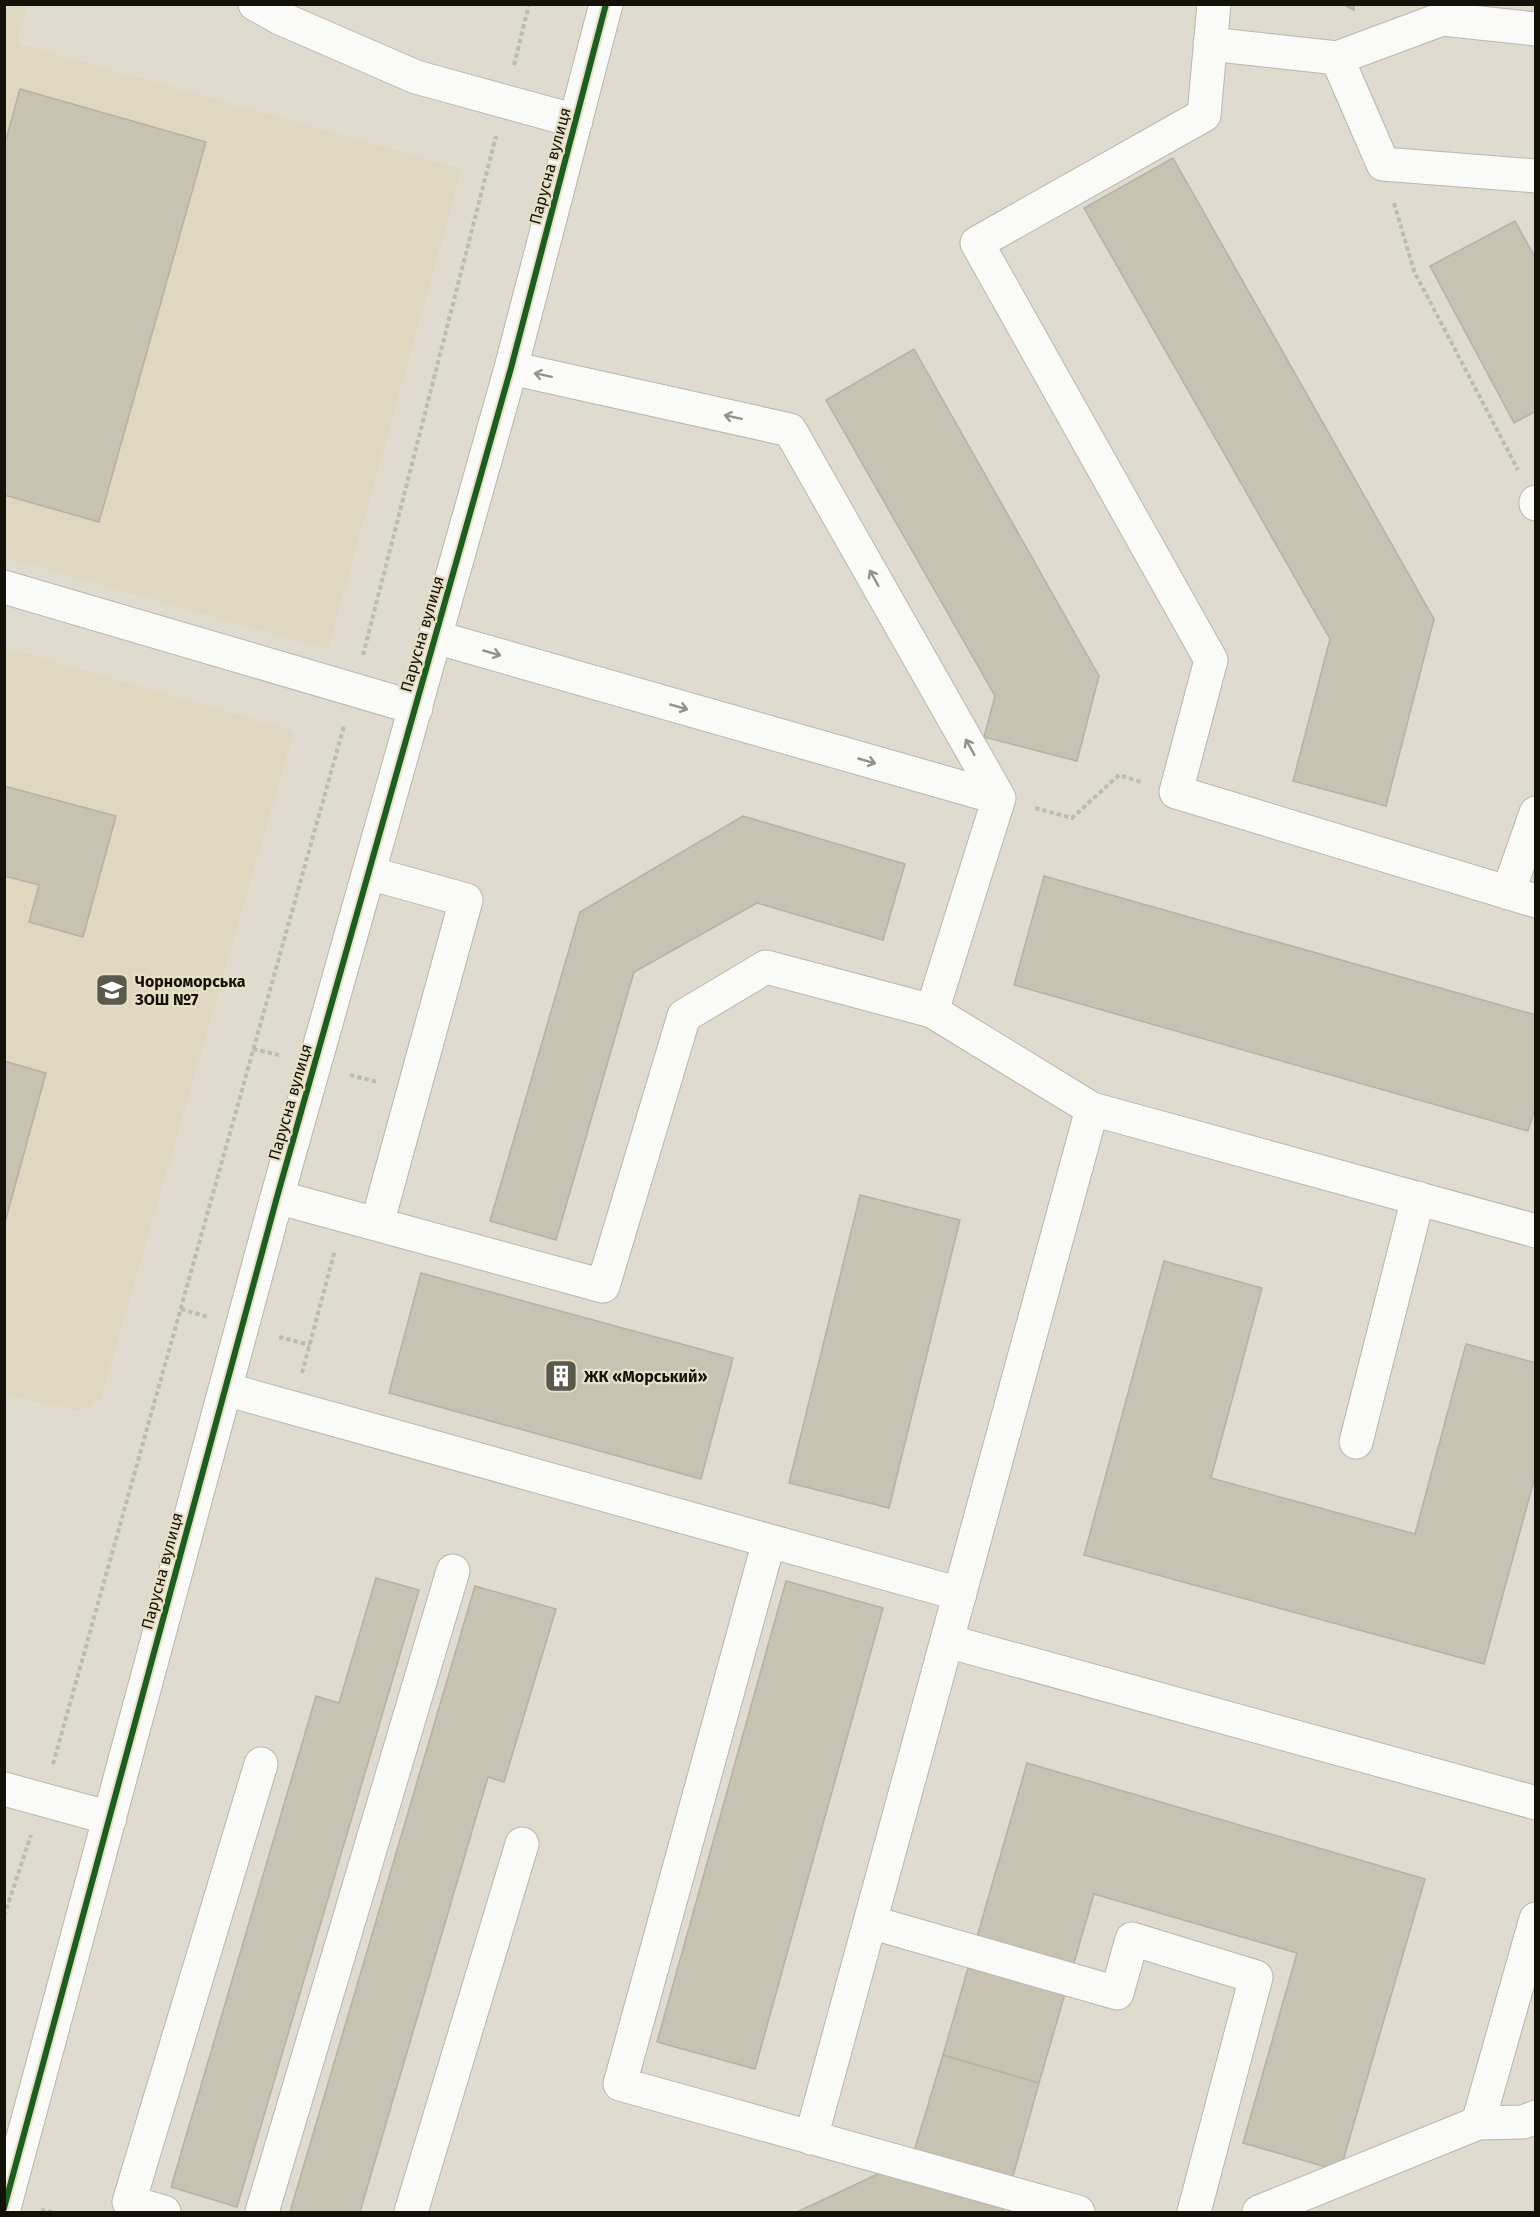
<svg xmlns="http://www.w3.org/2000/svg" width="1540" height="2217" viewBox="0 0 1540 2217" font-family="'Fira Sans',sans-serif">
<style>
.built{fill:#dfd8c0}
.building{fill:#c7c2b1;stroke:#b5b1a7;stroke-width:1.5}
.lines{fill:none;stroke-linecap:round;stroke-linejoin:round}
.minor-casing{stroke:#b9b6ac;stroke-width:35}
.path{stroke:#bcbbb6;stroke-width:4;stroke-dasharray:4.5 3;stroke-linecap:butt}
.minor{stroke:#fafaf8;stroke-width:33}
.cycleway-casing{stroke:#e7dfc6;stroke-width:10}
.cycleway{stroke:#1b5e20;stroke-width:6}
.oneway{stroke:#92918c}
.labels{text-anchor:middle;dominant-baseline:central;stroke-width:4.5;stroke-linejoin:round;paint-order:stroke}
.street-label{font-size:16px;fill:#141108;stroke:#e7dfc6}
.poi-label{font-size:16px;font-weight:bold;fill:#141108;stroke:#e7dfc6;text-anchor:start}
</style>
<rect width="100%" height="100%" fill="#dfdbce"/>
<path class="built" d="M4,5H27L17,43L462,169L328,649L5,558Z
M4,647L294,731L101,1399L79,1411L5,1395Z"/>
<path class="building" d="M1342,4H1354V10Z
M20,89L206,142L99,522L4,495V146Z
M1173,158L1434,619L1386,806L1293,781L1330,639L1084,208Z
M1515,221L1536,259V411L1514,423L1430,266Z
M914,349L1099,676L1077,761L984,737L995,696L826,400Z
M4,786L116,816L83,937L29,922L39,885L4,876Z
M743,816L905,864L883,940L757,903L634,972L556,1240L490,1221L580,912Z
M1044,876L1536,1015V1105L1528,1131L1014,985Z
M4,1061L46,1073L4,1226Z
M860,1195L960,1220L889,1508L789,1483Z
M1164,1261L1262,1288L1211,1478L1415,1534L1466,1344L1536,1363V1473L1484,1664L1084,1555Z
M421,1273L733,1358L701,1479L389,1393Z
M376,1578L419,1590L237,2207L171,2187L316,1696L339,1703Z
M786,1581L883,1608L755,2069L657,2042Z
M475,1586L556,1609L504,1782L488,1777L360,2212H290Z
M1027,1763L1425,1879L1340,2171L1243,2143L1297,1953L1094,1894L1039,2083L943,2055Z
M943,2055L1039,2083L1003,2212H797L912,2158Z"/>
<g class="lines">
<g class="minor-casing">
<path id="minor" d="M255,4L280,18L416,77L576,121
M1214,4L1204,115L977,243L1211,660L1176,792L1536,901
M1210,44L1337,58L1442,19L1536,29
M1337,58L1383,164L1536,176
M511,368L790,430L999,798L932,1011
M1536,502V504
M4,587L416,708
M435,637L999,798
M369,873L466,900L377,1224
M1508,893L1536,813
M277,1197L603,1286L684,1016L766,967L932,1011L1092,1109L1536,1231
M225,1389L960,1594
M1356,1442L1418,1198
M769,1541L620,2084L1078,2212
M947,1641L1536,1803
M4,1789L110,1818
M870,1922L1117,1993L1132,1939L1256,1977L1194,2212
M1478,2123L1536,1919
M811,2138L1092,1109
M4,2208L277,1197L511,368L606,4
M164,2212L129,2202L261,1764
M262,2212L453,1571
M411,2212L522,1844
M1259,2212L1478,2123L1523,2122L1536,2117"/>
</g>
<path class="path" d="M514,65L529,4
M1394,203L1414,271L1518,470
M363,655L496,136
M1035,808L1072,818L1119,775L1141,782
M253,1049L279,1055
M350,1075L377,1082
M181,1309L208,1317
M279,1337L310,1345
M302,1373L335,1250
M53,1764L344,726
M4,1916L31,1835
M41,2210L52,2212"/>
<use href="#minor" class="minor"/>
<g class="cycleway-casing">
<path id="cycleway" d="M4,2208L277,1197L511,368L606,4"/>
</g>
<use href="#cycleway" class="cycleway"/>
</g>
<defs><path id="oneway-shaft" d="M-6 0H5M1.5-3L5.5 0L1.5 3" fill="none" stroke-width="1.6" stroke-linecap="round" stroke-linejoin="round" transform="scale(1.5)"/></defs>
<g class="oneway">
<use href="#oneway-shaft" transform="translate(543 375) rotate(-168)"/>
<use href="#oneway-shaft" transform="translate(733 417) rotate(-168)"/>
<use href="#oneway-shaft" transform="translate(874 578) rotate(-119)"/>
<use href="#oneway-shaft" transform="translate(492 653) rotate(16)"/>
<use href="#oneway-shaft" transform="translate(679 707) rotate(16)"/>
<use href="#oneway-shaft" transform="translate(970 747) rotate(-119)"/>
<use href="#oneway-shaft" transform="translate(867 761) rotate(16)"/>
</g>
<defs>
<g id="school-square" transform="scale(1.725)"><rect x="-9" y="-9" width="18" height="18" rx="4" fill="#5b584d" stroke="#e7dfc6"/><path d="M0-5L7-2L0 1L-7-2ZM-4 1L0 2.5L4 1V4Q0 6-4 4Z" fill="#fff"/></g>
<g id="building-square" transform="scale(1.725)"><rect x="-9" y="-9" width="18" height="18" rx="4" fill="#5b584d" stroke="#e7dfc6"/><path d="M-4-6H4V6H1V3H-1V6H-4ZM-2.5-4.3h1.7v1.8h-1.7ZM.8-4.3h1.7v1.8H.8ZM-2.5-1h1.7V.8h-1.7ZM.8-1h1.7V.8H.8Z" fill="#fff"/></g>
</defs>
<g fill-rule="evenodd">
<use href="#school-square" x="112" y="990"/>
<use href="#building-square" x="561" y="1376"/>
</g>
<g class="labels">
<g class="street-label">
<text transform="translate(550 166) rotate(-75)">Парусна вулиця</text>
<text transform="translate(422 634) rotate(-74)">Парусна вулиця</text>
<text transform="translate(290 1102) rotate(-74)">Парусна вулиця</text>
<text transform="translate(162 1571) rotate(-75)">Парусна вулиця</text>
</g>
<g class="poi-label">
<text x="135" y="981">Чорноморська<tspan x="135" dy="18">ЗОШ №7</tspan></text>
<text x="584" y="1376">ЖК «Морський»</text>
</g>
</g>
<rect width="1540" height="2217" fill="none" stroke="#141108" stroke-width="12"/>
</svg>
